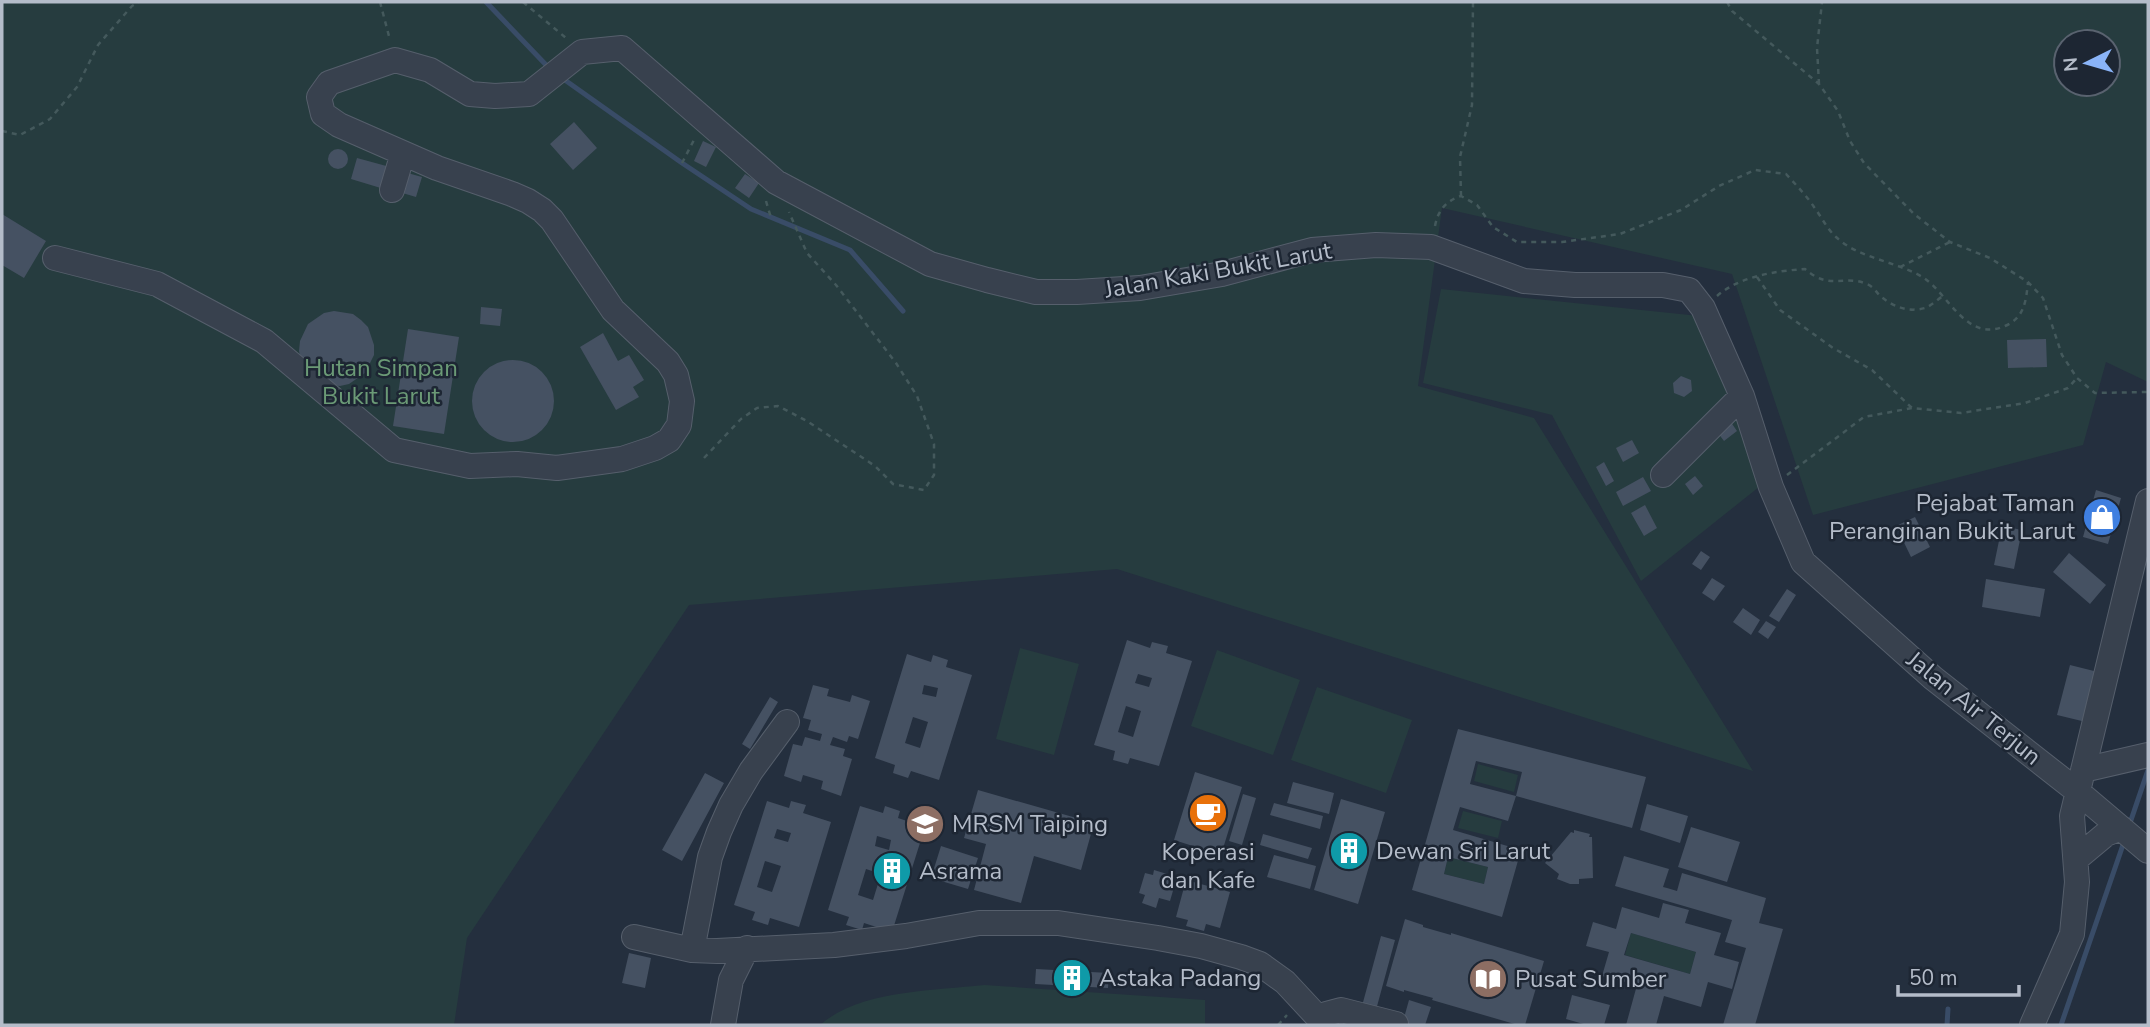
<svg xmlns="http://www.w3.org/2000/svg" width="2150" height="1027" viewBox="0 0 2150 1027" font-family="'Nunito Sans',sans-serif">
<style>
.green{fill:#263c3f;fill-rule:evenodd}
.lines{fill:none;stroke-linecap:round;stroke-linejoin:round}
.stream{stroke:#394c67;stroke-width:5}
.building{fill:#455162;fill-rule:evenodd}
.minor-casing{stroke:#565f6c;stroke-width:26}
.path{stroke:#44595c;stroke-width:2.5;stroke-dasharray:5 5;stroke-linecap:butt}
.minor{stroke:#38414e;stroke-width:24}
.labels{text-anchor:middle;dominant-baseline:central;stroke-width:5;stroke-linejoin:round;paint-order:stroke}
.street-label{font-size:24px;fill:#b4bcc9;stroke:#1d2633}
.park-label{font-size:24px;fill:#6b9a76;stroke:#1d2633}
.poi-label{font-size:24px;fill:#b4bcc9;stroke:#1d2633;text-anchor:start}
</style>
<rect width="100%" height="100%" fill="#242f3e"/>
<path class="green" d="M2,2H2148V382L2106,362L2083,445L1813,515L1732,274L1442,208L1418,386L1534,418L1753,771L1117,569L689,605L467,938L454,1025H2ZM2066,42H2108V84H2066Z
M1441,289L1699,316L1764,483L1641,581L1552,415L1423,383Z
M1020,648L1079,664L1054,755L996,739Z
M1217,650L1300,680L1273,755L1191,726Z
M1317,687L1412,720L1386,793L1291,760Z
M1478,764L1518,775L1514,792L1474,781Z
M1463,811L1502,821L1498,838L1458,828Z
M1448,857L1488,867L1484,884L1444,874Z
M1631,933L1696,952L1690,974L1625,955Z
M984,985L1205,1000V1025H820C860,990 932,991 984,985Z"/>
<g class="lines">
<path class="stream" d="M486,2L549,68
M562,78L682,163L751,209L850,250L903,311
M2129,826L2148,770
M1947,1025L1948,1009
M2061,1025L2125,839"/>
</g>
<path class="building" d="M574,122L597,148L573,170L550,144Z
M703,141L716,147L706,167L694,161Z
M328 159a10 10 0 1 1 20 0a10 10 0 1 1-20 0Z
M357,158L390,167L384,189L351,179Z
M404,172L422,177L416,197L399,192Z
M745,174L759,183L749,198L735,188Z
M2,214L46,241L24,278L2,265Z
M481,307L502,309L500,326L480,324Z
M334,311L353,314L361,320L368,327L374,345V355L365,373L349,384L340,386L330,385L301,361L299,351L300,341L308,324L324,313Z
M408,329L459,337L444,434L393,426Z
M603,333L618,361L629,355L644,380L633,387L639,397L616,410L580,347Z
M2046,339L2047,367L2008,368L2007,340Z
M472 401a41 41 0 1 1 82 0a41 41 0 1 1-82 0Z
M1681,376L1691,380L1692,391L1684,397L1674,393L1673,383Z
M1728,418L1737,431L1724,441L1715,429Z
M1632,440L1639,453L1623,462L1616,448Z
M1604,462L1614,481L1606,486L1596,467Z
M1695,476L1703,486L1693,495L1685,484Z
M1643,477L1651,491L1623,506L1616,492Z
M2096,490L2121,498L2108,544L2083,537Z
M1645,505L1657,528L1644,536L1631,513Z
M1915,517L1930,547L1911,557L1896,526Z
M2002,526L2022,530L2014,569L1994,565Z
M1701,551L1710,557L1701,570L1692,564Z
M2069,553L2106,585L2090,604L2053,572Z
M1712,578L1725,586L1714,601L1702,593Z
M1986,579L2045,589L2040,617L1982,607Z
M1787,589L1796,595L1779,622L1769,616Z
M1743,608L1760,620L1751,635L1733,622Z
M1766,621L1776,627L1768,639L1758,632Z
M1127,640L1150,648L1152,642L1168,646L1166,653L1192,661L1159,766L1130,758L1128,764L1113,760L1115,751L1094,745ZM1138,674L1152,678L1149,687L1135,683ZM1126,706L1141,711L1133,737L1118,732Z
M907,654L931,662L933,655L948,660L946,667L972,675L939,780L911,771L908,778L893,773L895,765L875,758ZM924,685L938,688L936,697L922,694ZM913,717L928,722L920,748L905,743Z
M2070,665L2098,672L2086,722L2057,715Z
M813,685L829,689L827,696L850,702L852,695L870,701L858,739L849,736L847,742L833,737L830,745L845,749L843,756L852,759L841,796L821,789L823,781L803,775L801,782L784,776L793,744L802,746L805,737L820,741L822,734L808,730L811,720L803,718Z
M770,697L778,702L750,749L742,744Z
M1458,729L1646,777L1632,828L1516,796L1522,772L1476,761L1470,784L1516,796L1508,821L1460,807L1453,830L1521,850L1502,917L1412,890ZM1448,857L1488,867L1484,884L1444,874Z
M1195,772L1242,787L1221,855L1174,840Z
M705,773L724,783L682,861L662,850Z
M1293,782L1334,793L1329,814L1287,803Z
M978,790L1094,823L1081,870L1034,856L1021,903L974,890L986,844L964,838Z
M1243,794L1256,798L1242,845L1229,841Z
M1341,799L1385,812L1358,904L1314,890Z
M767,801L789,808L791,801L806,805L803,813L831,822L799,927L770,918L768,925L752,920L755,912L734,905ZM777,829L791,833L788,842L774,838ZM765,861L781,866L772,892L757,887Z
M1274,803L1323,816L1320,829L1270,815Z
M1647,804L1688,816L1680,843L1640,830Z
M860,806L883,813L885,806L900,811L898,818L925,827L892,932L864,923L862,930L846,925L849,917L828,910ZM877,836L891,840L889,850L875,846ZM866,869L881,874L873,900L858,895Z
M1691,827L1740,842L1727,882L1678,867Z
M1574,830L1590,834L1589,837H1592L1593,878L1579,879V884H1570L1557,879L1559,874L1545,863L1571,832L1574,833Z
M1263,834L1312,848L1308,859L1260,845Z
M941,846L978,858L968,889L931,878Z
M1274,855L1316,866L1310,889L1267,877Z
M1624,856L1669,869L1663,887L1667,888L1677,891L1682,873L1766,898L1759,923L1783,929L1755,1025H1723L1746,948L1725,942L1732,920L1615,886Z
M1154,870L1177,877L1170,901L1159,898L1156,908L1142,903L1145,895L1139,893L1145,873L1153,875Z
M1186,880L1230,892L1220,928L1206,924L1204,931L1186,926L1188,920L1176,917Z
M1663,903L1689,910L1685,923L1721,933L1714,955L1739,962L1732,989L1708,982L1701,1007L1664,996L1656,1025H1626L1637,985L1602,976L1609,952L1586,946L1593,922L1616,929L1622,907L1659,918ZM1631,933L1696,952L1690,974L1624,955Z
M1405,919L1423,925V927L1451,935V933L1544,961L1525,1025H1518L1432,1000L1433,998L1404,990V992L1386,986Z
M1381,936L1395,940L1376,1010L1362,1006Z
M629,953L651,958L645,988L622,983Z
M1036,969L1109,973L1108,988L1035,984Z
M1572,995L1610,1005L1604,1025H1587L1566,1019Z
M1409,1000L1431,1007L1425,1025H1402Z"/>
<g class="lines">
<g class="minor-casing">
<path id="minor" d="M392,190L403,153
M55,258L157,284L264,341L394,450L470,466L517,464L557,468L622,459L655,448L669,440L679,425L682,401L676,375L668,362L613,310L552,220L542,210L528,201L512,194L437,168L339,125L323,114L319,97L329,83L395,60L430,70L470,94L495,96L529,94L582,52L622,48L776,182L930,264L987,280L1036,292H1077L1140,288L1222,274L1312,250L1376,245L1431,247L1524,281L1575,285H1663L1689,290L1703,308L1742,396L1771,487L1803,562L1933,678L2077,791L2148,851
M1663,475L1742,396
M2083,770L2148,755
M2076,859L2106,834L2121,828
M634,937L692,950L717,951L834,945L906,936L979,923H1058L1158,938L1201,946L1241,957L1260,964L1285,982L1325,1025
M692,950L710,857L719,832L731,805L751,771L787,722
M1324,1024L1323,1019L1326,1014L1341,1010L1396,1024
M723,1025L731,980L747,948
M2032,1025L2072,934L2077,882L2072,816L2148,501"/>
</g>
<path class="path" d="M380,2L390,40
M523,2L566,38
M1727,2L1732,11L1819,84L1838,111L1850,141L1864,163L1914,214L1950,242L1990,258L2028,282L2043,298L2062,355L2077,378L2095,393L2148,392
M1819,84L1817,48L1822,2
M2,131L20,135L50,119L77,87L98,45L132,6L139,2
M682,163L695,138
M1461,196L1460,157L1472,105L1473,2
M766,201L771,218
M1435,226C1438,210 1446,201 1461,196L1477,205L1493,227L1517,242H1562L1620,234L1681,210L1719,186L1755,170L1786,174C1796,185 1806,195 1814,207C1821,216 1827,229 1836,237C1859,259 1897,261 1924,278C1949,295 1967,343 2005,326C2024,318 2026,302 2028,282
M1900,267L1950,242
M1757,277L1780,310L1833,348L1872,370L1912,408
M1717,296C1740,276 1776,271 1805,269C1830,291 1843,274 1867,284C1872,286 1876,291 1879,295C1892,306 1907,313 1925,308C1931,306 1938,299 1943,296
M704,458L741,419L757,408L778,406L807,421L875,466L893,484L924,490L934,475V444L917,396L896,363L836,285L807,253L789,212
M1787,475L1864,417L1912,408L1961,413L2025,403L2068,388L2077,378
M1278,1025L1287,1015"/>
<use href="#minor" class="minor"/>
</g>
<defs>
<g id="shop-disc" transform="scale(2.0125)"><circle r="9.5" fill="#3f7fe0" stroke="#1d2633"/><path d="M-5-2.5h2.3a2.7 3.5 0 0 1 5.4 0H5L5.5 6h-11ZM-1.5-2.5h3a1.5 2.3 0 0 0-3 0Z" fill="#fff"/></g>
<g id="cafe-disc" transform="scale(2.0125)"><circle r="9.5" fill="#e8710a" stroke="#1d2633"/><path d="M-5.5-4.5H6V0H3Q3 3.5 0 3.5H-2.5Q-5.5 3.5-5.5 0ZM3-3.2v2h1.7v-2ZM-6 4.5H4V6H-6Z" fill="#fff"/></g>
<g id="school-disc" transform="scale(2.0125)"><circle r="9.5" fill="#8d6e63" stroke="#1d2633"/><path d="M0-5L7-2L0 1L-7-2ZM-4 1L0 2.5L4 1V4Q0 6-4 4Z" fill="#fff"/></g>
<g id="building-disc" transform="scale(2.0125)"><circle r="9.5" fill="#0f9aa8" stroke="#1d2633"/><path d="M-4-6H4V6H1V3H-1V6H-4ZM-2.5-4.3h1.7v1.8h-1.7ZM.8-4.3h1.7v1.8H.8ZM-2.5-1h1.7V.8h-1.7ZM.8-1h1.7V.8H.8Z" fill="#fff"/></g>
<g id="library-disc" transform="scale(2.0125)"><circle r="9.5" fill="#8d6e63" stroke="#1d2633"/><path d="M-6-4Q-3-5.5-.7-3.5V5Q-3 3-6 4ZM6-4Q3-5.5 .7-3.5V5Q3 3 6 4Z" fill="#fff"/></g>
</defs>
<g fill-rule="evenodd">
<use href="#shop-disc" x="2102" y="517"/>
<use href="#cafe-disc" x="1208" y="813"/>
<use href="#school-disc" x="925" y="824"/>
<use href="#building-disc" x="1349" y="851"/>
<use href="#building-disc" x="892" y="871"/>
<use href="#building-disc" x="1072" y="978"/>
<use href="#library-disc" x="1488" y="979"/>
</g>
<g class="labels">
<g class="street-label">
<text transform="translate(1218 270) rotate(-10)">Jalan Kaki Bukit Larut</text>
<text transform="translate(1974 708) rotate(39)">Jalan Air Terjun</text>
</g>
<g class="park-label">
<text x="381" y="368">Hutan Simpan<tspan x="381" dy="28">Bukit Larut</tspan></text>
</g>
<g class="poi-label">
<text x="2075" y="503" text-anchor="end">Pejabat Taman<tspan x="2075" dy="28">Peranginan Bukit Larut</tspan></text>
<text x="952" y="824">MRSM Taiping</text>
<text x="1376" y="851">Dewan Sri Larut</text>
<text x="1208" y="852" text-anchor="middle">Koperasi<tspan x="1208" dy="28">dan Kafe</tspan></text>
<text x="919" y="871">Asrama</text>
<text x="1099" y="978">Astaka Padang</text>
<text x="1515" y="979">Pusat Sumber</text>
</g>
</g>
<rect width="2150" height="1027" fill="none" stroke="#b4bcc9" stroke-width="7"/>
<g transform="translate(2087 63) rotate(265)"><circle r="33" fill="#1d2633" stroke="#59626f" stroke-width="2"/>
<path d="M0-5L12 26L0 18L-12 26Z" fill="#8ab4f8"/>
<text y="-10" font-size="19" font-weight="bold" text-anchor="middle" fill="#b4bcc9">N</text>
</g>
<path d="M1898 985v10h121v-10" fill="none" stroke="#b4bcc9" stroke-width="3.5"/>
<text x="1909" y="985" font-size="21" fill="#b4bcc9" stroke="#1d2633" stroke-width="5" paint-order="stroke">50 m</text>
</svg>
